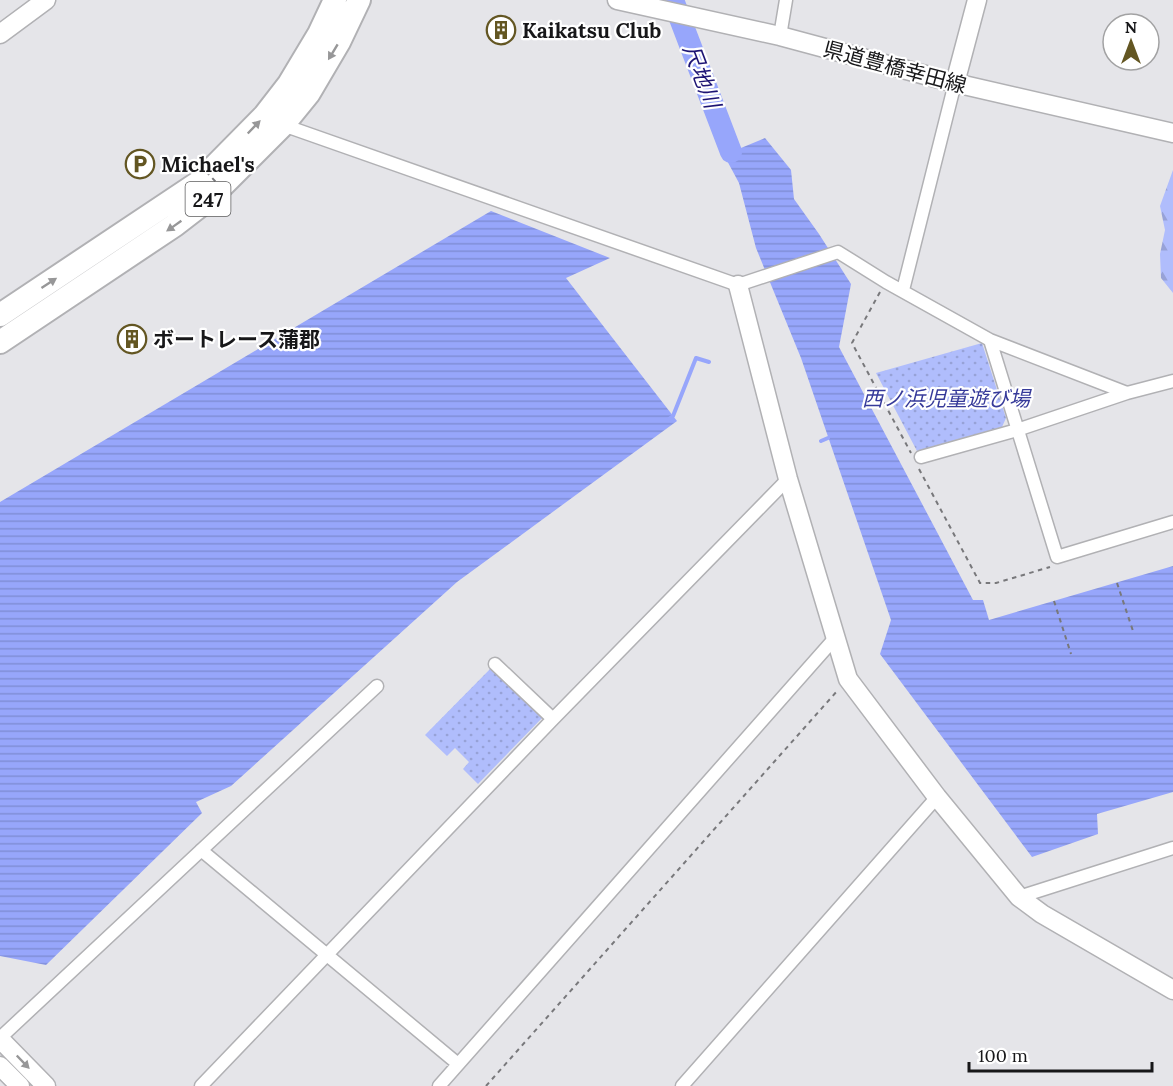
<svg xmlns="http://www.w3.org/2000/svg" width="1173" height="1086" viewBox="0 0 1173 1086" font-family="Lora,'Noto Sans JP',serif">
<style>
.forest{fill:url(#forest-firs)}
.park{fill:url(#park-dots)}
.water{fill:url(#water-rules)}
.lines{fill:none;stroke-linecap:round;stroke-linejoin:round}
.stream{stroke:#97a6fb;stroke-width:4}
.river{stroke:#97a6fb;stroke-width:22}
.street-casing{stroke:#b1b1b4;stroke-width:15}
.secondary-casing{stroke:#b1b1b4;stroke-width:21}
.highway-casing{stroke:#b1b1b4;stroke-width:26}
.path{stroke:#78787b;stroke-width:2;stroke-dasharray:4.5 4.5;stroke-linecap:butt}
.street{stroke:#fff;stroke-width:12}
.secondary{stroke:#fff;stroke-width:18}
.highway{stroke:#fff;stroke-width:22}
.path-bridge{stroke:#78787b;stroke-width:2;stroke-dasharray:4.5 4.5;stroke-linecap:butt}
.oneway{fill:#979798}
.labels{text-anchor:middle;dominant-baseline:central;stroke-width:4.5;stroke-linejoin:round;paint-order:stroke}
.shield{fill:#fff;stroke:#5d5d5e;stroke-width:1.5}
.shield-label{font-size:20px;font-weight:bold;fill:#171719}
.poi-label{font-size:21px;font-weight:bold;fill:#171719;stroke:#fff;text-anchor:start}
.street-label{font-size:21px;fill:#171719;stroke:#fff}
.park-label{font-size:21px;font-style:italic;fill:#363a9a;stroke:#fff}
.water-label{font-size:22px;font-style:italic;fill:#1d1474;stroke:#fff}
</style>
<defs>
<pattern id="forest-firs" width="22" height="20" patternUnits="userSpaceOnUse" patternTransform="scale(1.5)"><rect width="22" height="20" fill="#b0bdfc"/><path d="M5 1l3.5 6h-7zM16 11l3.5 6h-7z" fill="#97a2d7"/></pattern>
<pattern id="park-dots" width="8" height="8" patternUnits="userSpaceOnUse" patternTransform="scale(1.5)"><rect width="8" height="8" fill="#b0bdfc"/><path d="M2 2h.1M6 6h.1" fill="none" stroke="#97a2d7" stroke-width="1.8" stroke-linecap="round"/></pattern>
<pattern id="water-rules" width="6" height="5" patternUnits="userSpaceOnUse" patternTransform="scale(1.5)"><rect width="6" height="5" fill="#97a6fb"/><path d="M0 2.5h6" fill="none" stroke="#818ed7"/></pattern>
</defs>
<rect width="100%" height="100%" fill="#e5e5e9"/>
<path class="forest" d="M1173,170V293L1161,278L1160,254L1165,230L1160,206Z"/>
<path class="park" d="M982,343L1006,418L1002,427L917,451L876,373Z
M495,664L543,717L478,784L463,769L469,762L455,748L447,756L425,735Z"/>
<path class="water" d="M765,138L791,170L794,199L819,234L851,284L839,347L973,600H983L989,620L1173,566V792L1097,814L1098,834L1032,857L880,654L891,620L801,358L756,248L739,183L724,155Z
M491,211L610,258L566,278L677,421L457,582L231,786L196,802L202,813L46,965L0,956V502Z"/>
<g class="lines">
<path class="stream" d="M669,419L673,416L696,358L709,362
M821,441L828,438"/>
<path class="river" d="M673,0L731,152"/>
<g class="street-casing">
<path id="street" d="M780,36L786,0
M283,125L738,285L838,252L886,282L990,340L1127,393L1173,381
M903,290L955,83
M990,340L1057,557L1173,522
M921,457L1017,430L1127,393
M495,664L553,719
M201,850L458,1064
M1019,897L1173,848
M0,1038L377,686
M201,1086L553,719L788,479
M439,1086L835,638
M682,1086L937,797"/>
</g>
<g class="secondary-casing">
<path id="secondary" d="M617,0L780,36L955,83L1173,133
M0,34L46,0
M955,83L977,0
M738,285L788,479L848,679L937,797L1019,897L1042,914L1173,990
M0,1039L46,1086
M0,1066L20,1086"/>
</g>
<g class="highway-casing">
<path id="highway" d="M0,315L198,183L265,115L289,84L319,34L335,0
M0,342L175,225L210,198L283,125L309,93L339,42L359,0"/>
</g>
<path class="path" d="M880,292L852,343L911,453
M919,469L980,583H996L1050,567
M1117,583L1134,634
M1054,601L1071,654
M486,1086L838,690"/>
<use href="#street" class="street"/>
<use href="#secondary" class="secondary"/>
<use href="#highway" class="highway"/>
<path class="path-bridge" d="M200,165L229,196"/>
</g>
<defs><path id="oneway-solid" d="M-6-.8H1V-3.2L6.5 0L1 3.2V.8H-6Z" transform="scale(1.5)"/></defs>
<g class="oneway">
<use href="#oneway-solid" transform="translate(333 52) rotate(121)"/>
<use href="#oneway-solid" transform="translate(254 127) rotate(-46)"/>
<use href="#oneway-solid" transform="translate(174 226) rotate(145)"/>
<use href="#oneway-solid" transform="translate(49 283) rotate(-33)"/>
<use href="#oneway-solid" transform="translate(23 1062) rotate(46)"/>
</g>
<defs>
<g id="building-ring" transform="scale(1.5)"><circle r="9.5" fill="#fff" stroke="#635622" stroke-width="1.5"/><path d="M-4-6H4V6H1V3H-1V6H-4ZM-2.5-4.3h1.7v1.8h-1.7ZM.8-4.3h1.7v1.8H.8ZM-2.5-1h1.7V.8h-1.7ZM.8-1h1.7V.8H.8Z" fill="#635622"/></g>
<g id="parking-ring" transform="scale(1.5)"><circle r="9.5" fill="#fff" stroke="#635622" stroke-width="1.5"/><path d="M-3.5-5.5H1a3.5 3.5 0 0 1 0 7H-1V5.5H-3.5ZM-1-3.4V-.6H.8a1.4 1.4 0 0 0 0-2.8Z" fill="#635622"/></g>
</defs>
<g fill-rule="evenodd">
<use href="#building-ring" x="501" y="30"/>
<use href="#parking-ring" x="140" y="164"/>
<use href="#building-ring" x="132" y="339"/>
</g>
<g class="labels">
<rect class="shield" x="185.5" y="182" width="45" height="34" rx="4.5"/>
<g class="shield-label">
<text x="208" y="199">247</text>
</g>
<g class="poi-label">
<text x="522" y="30">Kaikatsu Club</text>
<text x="161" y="164">Michael's</text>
<text x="153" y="339">ボートレース蒲郡</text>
</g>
<g class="street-label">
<text transform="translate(895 67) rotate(15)">県道豊橋幸田線</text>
</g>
<g class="park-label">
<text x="946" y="398">西ノ浜児童遊び場</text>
</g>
<g class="water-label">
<text transform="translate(702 76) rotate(69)">尺地川</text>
</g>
</g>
<g transform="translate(1131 42)"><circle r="28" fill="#ffffff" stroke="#a2a2a3" stroke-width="1.5"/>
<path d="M0-4.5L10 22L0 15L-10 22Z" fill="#635622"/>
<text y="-9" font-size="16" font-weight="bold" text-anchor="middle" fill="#171719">N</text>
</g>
<path d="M969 1062v9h183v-9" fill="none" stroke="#171719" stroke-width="3"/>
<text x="978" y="1062" font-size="18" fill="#171719" stroke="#ffffff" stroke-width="4.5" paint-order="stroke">100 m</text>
</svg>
